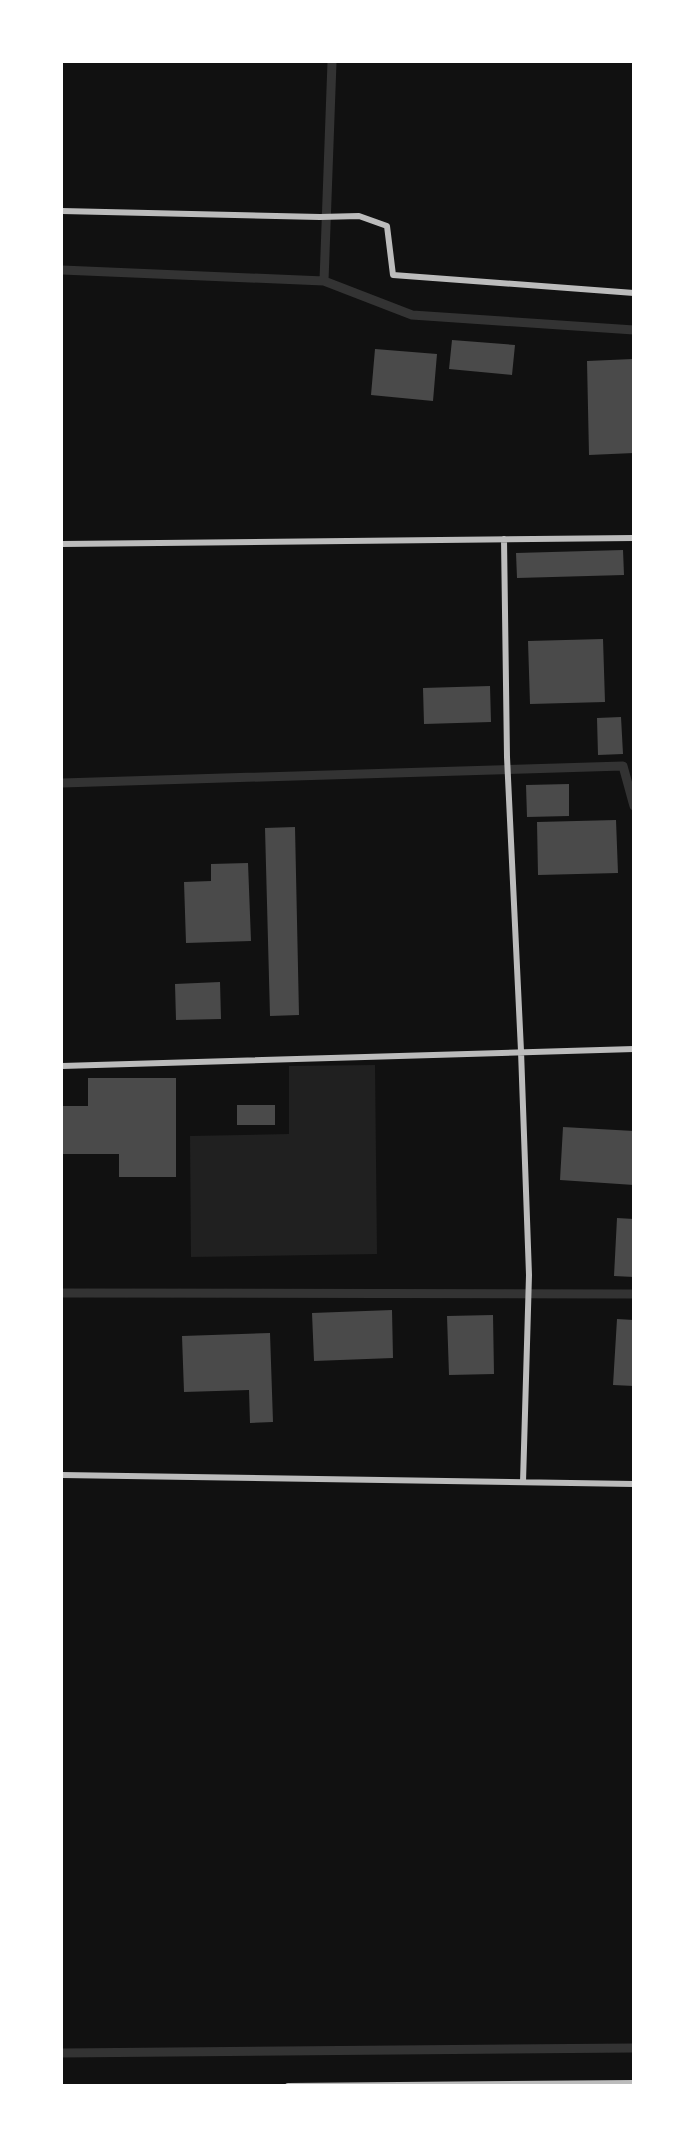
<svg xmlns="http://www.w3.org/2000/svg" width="695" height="2147" viewBox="0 0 695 2147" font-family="Karla,sans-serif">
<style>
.green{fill:#202020}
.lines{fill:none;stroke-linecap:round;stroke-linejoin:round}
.stream{stroke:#333;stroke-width:9}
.building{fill:#4a4a4a}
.minor{stroke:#bcbcbc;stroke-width:6}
</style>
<rect width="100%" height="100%" fill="#111"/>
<path class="green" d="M375,1065L377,1254L191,1257L190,1136L289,1134V1066Z"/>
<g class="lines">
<path class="stream" d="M62,270L324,281L412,315L634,330
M324,281L332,62
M62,783L623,766L634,806
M62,1293L634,1294
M62,2053L634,2048"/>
</g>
<path class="building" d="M452,340L515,345L512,375L449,369Z
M375,349L437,354L433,401L371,395Z
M633,359L634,453L589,455L587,361Z
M623,550L624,575L517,578L516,553Z
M603,639L605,702L530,704L528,641Z
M490,686L491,722L424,724L423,688Z
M621,717L623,754L598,755L597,718Z
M569,784V816L527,817L526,785Z
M616,820L618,873L538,875L537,822Z
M295,827L299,1015L270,1016L265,828Z
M248,863L251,941L186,943L184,882L211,881V864Z
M220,982L221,1019L176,1020L175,984Z
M88,1078H176V1177H119V1154H62V1106H88Z
M237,1105H275V1125H237Z
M563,1127L634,1131V1185L560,1180Z
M617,1218L634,1219V1277L614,1276Z
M392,1310L393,1358L314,1361L312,1313Z
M493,1315L494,1374L449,1375L447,1316Z
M617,1319L634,1320V1386L613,1385Z
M270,1333L273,1422L250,1423L249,1390L184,1392L182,1336Z"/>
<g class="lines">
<path class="minor" d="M62,211L320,217L359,216L387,226L393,275L634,293
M504,539L507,757L521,1051L529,1275L523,1482
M62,544L634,538
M62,1066L634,1049
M62,1475L634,1484
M288,2086L634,2083"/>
</g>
<rect width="695" height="2147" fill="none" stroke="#ffffff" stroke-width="126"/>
</svg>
